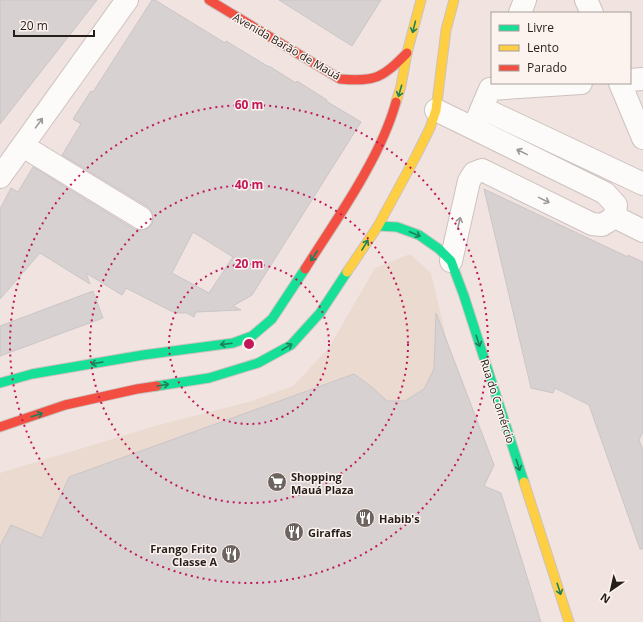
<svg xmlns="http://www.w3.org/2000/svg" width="643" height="622" viewBox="0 0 643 622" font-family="'Open Sans',sans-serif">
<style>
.commercial{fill:#eadacf}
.building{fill:#d7d1d2;stroke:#cbc5c7;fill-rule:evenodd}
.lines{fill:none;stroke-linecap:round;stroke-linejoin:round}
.street-casing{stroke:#ccc2be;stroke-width:24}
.fast-casing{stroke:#ccc2be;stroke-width:11}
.slow-casing{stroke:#ccc2be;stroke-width:11}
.jam-casing{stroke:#ccc2be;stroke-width:11}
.street{stroke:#fdfbfa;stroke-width:22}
.fast{stroke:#16e098;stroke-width:9}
.slow{stroke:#ffcf43;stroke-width:9}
.jam{stroke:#f24e42;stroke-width:9}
.oneway{stroke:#1e7f59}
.oneway2{stroke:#9c9895}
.ring{fill:none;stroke:#c2185b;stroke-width:2;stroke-dasharray:2 4}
.labels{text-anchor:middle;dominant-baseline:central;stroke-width:3;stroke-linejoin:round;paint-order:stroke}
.street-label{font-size:11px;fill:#261e1a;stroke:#fcf2ee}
.poi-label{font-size:11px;font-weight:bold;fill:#261e1a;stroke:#fcf2ee;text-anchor:start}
.centre{fill:#c2185b;stroke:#fcf2ee;stroke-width:2}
.ring-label{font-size:12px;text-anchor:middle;font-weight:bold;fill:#c2185b;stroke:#fcf2ee;stroke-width:3;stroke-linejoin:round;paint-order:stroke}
</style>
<rect width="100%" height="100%" fill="#f1e4e0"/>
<path class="commercial" d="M410,254L431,273L447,341L494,465L422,622H0V473L155,426L252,401L293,386L328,349L375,268Z"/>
<path class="building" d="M0,0H97L0,124Z
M152,0H155L225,43L226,41L269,67V66L296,83L297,81L327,100L326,101L361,122L252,295L233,306L241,310L196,312L194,317L187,313H175L126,288L122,295L86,273L90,284L40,253L0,299V209L11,188L18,192L33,167L134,229L140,230L147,229L152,224L153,219L152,212L148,207L62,155L81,124L73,119L91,91L93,92ZM193,232L233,257L209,293L172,273Z
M279,0H381L352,46Z
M484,189L628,257V255L643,262V432L639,440L643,450V549H640L589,405L555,388L553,393L531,388Z
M93,291L103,318L0,356V326Z
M436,313L494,465L484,486L501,493L541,622H0V546L11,525L42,538L69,477L354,374L373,388L387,401H405L424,389L434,369Z"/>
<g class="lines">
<g class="street-casing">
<path id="street" d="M586,0L592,13
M520,13L525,0
M630,80L643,79
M620,83L643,138
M482,108L643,184
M436,110L605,193L616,205L615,217L602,225L592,224L482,170L474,173L469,181L451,261
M476,122L490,89L581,83
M23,146L141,218
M0,177L127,0
M615,217L643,231"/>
</g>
<g class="fast-casing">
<path id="fast" d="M378,226L397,227L419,235L439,249L451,261L464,296L524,482
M0,383L32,374L143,355L233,343L252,336L272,319L305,269
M157,386L209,378L258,363L291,345L320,313L347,272"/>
</g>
<g class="slow-casing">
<path id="slow" d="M396,102L401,86L407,53L421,0
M347,272L378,226L416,156L430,128L436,110L446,30L454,0
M524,482L569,622"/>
</g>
<g class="jam-casing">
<path id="jam" d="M209,0L340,79C376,82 382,78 407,53
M305,269C325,237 347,206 365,173C378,150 389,127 396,102
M0,427L65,405L137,389L157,386"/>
</g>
<use href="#street" class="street"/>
<use href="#fast" class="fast"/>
<use href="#slow" class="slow"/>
<use href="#jam" class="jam"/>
</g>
<defs><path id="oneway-shaft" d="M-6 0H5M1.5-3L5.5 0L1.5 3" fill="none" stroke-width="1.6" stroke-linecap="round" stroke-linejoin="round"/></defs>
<g class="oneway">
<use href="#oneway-shaft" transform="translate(414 27) rotate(104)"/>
<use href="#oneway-shaft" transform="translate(400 91) rotate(106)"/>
<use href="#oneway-shaft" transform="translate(415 234) rotate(23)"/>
<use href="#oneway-shaft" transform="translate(365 245) rotate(-58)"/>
<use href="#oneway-shaft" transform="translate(314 256) rotate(123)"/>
<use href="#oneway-shaft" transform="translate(478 341) rotate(72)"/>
<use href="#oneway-shaft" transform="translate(226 344) rotate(173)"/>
<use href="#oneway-shaft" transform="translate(287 347) rotate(-31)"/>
<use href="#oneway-shaft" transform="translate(97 363) rotate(170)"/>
<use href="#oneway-shaft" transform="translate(163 385) rotate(-9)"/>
<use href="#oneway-shaft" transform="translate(37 415) rotate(-18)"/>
<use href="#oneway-shaft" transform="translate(518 465) rotate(72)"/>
<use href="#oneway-shaft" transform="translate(559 589) rotate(72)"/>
</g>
<g class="oneway2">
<use href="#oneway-shaft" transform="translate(39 123) rotate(-54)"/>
<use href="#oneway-shaft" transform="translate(522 152) rotate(-154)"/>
<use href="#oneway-shaft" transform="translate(544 200) rotate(26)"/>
<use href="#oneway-shaft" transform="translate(459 223) rotate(-77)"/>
</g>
<g class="ring">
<circle cx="249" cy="344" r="80"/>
<circle cx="249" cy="344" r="159"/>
<circle cx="249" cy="344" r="239"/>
</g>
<defs>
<g id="supermarket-disc" transform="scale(1)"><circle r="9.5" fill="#6d635f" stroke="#fcf2ee"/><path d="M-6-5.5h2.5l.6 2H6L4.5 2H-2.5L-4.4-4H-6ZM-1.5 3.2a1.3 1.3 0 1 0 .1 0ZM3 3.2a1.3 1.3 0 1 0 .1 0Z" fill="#fff"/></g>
<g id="restaurant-disc" transform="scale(1)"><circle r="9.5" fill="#6d635f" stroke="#fcf2ee"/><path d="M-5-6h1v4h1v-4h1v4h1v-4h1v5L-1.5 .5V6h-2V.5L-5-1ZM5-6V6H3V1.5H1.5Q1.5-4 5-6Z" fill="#fff"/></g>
</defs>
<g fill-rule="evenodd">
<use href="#supermarket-disc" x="277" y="482"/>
<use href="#restaurant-disc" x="365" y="518"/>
<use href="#restaurant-disc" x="294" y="532"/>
<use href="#restaurant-disc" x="231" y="554"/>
</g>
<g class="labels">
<g class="street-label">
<text transform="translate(287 46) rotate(30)">Avenida Barão de Mauá</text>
<text transform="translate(498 401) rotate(72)">Rua do Comércio</text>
</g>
<g class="poi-label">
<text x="291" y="476">Shopping<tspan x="291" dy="13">Mauá Plaza</tspan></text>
<text x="379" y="518">Habib's</text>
<text x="308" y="532">Giraffas</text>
<text x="217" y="548" text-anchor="end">Frango Frito<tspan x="217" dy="13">Classe A</tspan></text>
</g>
</g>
<circle cx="249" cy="344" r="6" class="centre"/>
<g class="ring-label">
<text x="249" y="109">60 m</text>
<text x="249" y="189">40 m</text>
<text x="249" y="268">20 m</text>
</g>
<rect x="491" y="12" width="140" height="72" fill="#fcf2ee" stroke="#a69d99"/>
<rect x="499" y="25" width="20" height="6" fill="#16e098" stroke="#a69d99"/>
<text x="527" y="32" font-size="12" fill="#261e1a">Livre</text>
<rect x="499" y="45" width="20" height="6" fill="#ffcf43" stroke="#a69d99"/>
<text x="527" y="52" font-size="12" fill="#261e1a">Lento</text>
<rect x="499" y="65" width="20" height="6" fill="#f24e42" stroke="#a69d99"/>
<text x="527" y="72" font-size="12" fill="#261e1a">Parado</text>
<g transform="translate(611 590) rotate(214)" stroke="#fcf2ee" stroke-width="3" paint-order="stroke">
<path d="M0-3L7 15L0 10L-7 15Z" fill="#261e1a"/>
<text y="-6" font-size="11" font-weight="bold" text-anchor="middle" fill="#261e1a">N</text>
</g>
<path d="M14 30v6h80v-6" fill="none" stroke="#261e1a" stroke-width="2"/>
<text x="20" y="30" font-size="12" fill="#261e1a" stroke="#fcf2ee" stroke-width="3" paint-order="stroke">20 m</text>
</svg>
